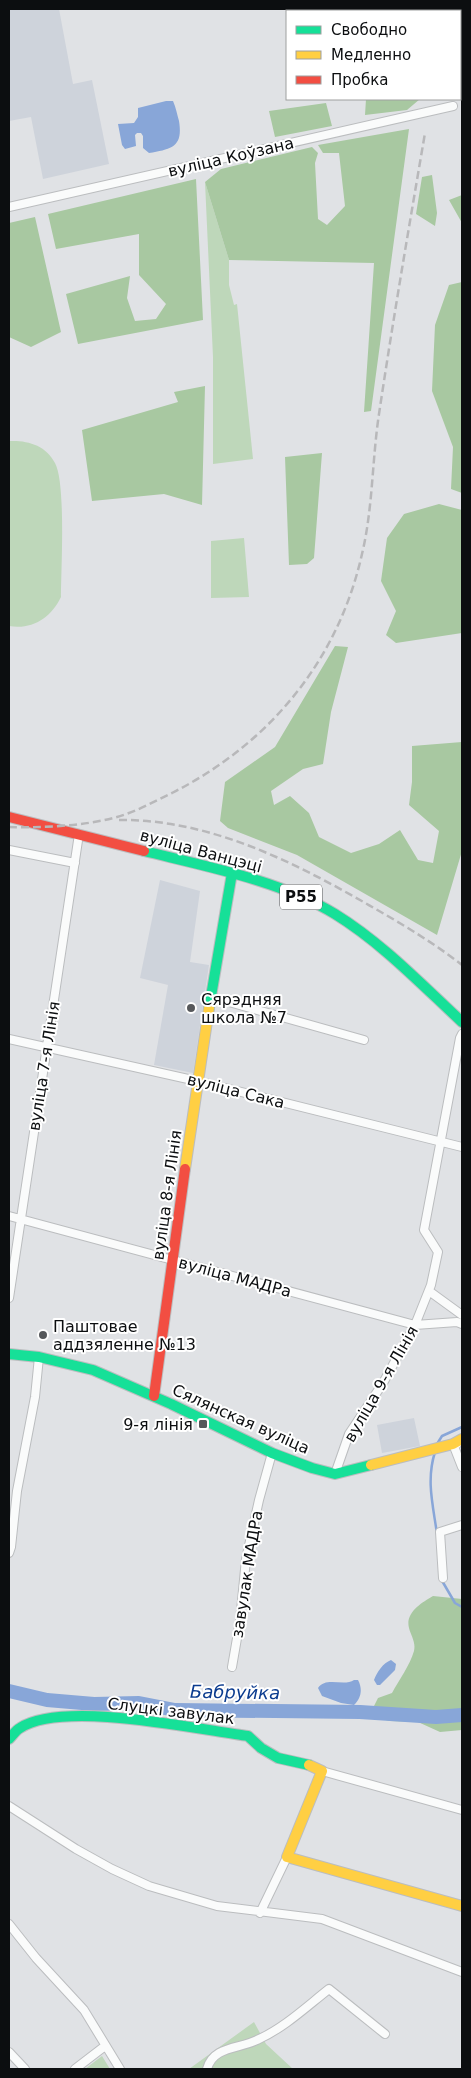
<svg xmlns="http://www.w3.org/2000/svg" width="471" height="2078" viewBox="0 0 471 2078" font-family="'DejaVu Sans',sans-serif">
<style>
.built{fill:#ced3db}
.green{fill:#bed7ba}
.forest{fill:#a8c8a1}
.water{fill:#88a6d8}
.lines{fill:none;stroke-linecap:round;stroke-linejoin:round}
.stream{stroke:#88a6d8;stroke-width:2.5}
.river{stroke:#88a6d8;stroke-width:14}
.street-casing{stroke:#bbbdbf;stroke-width:10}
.fast-casing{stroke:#bbbdbf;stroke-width:12}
.slow-casing{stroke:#bbbdbf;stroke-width:12}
.jam-casing{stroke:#bbbdbf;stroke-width:12}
.street{stroke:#fafbfb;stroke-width:8}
.fast{stroke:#16e098;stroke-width:10}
.slow{stroke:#ffcf43;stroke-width:10}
.jam{stroke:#f24e42;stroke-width:10}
.rail{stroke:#b8b8ba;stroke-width:2.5;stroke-dasharray:8 4;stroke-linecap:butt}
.poi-dot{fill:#56585b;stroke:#fff;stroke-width:2}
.labels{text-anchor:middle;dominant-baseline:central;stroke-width:4;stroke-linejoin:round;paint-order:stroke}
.shield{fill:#fff;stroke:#555658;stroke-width:1}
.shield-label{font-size:15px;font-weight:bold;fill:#0c0e10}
.street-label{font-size:16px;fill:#0c0e10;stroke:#fff}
.poi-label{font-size:16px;fill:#0c0e10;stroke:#fff;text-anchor:start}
.water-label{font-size:18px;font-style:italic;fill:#0c3c8f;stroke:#fff}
</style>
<rect width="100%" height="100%" fill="#e0e2e5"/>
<path class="built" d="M9,9H59L73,84L92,80L109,164L43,179L31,117L9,121Z
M160,880L200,891L190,962L209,965L193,1073L154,1065L168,985L140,978Z
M414,1418L420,1446L382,1453L377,1425Z"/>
<path class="green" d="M205,182L229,260V285L234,305L237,304L253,459L213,464V357Z
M9,441C27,440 46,445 55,463C66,483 61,570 61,597C51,618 32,630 9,626Z
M244,538L249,597L211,598V541Z
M254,2022L266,2044L293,2069H189Z
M102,2056L110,2069H85Z"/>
<path class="forest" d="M404,9H462L460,29V11H405Z
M366,99H420L407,110L365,115Z
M326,103L332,126L275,137L269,111Z
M409,129L371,411L364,412L374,263L229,260L205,182L221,169L312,147L318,153L315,163L318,219L327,225L345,206L339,153H323L318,145Z
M432,175L437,213L435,226L416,214L422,177Z
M196,179L203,320L78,344L66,294L130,276L127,298L135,321L156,319L166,304L139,275V234L56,249L48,214Z
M462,195V223L449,200Z
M35,217L61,332L31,347L9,337V223Z
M462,282V493L451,489L453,447L432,391L435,325L449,285Z
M205,386L202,505L164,494L92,501L82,430L178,402L174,392Z
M322,453L314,558L307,564L289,565L285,457Z
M439,504L462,510V633L396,643L386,635L396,611L381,581L387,538L404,514Z
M335,646L348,647L331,712L323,764L303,769L271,791L274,805L290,796L309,813L319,837L351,853L379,844L400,830L418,860L433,863L439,831L409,805L412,782V746L462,742V851L437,935L297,855L228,828L220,821L225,782L275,747Z
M433,1596L462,1599V1730L440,1732L418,1722L390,1721L377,1718L374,1706L378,1698L392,1693C399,1680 410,1665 414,1651C416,1642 411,1636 409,1628C405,1613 421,1603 433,1596Z"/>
<path class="water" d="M166,101H173C176,108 177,114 179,121C183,146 173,149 149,153L143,148V136L141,133H137L135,135L136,146L125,149L122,145L118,124L134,123L138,117V108Z
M391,1660L396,1664L395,1670L380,1685H377L374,1680C377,1672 383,1663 391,1660Z
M354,1680H358C363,1689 361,1699 354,1705L341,1703L322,1696L318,1688C326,1676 344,1687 354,1680Z"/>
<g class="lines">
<path class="stream" d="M437,1444L442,1436L462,1427
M435,1452C426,1480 433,1505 437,1534
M441,1579L455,1603L462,1607"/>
<path class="river" d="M9,1691L47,1700L94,1704L139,1703L175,1710L360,1712L436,1717L462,1715"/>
<g class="street-casing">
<path id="street" d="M9,207L453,106
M9,850L75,863
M211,997L364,1040
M9,1039L197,1081L462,1147
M9,1216L415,1325L457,1322L462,1324
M429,1291L462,1315
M9,1298L79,834
M457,1444H453L462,1467
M335,1474L349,1434L383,1383L415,1325L431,1285L438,1252L424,1230L460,1038L462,1034
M9,1553L11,1547L17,1491L35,1397L39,1357
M443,1578L440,1532L462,1525
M232,1667L240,1621L246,1559L259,1500L272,1453
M322,1771L462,1810
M9,1806L76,1849L112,1869L149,1886L217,1906L322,1919L462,1972
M260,1913L287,1857
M9,1924L36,1958L84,2010L120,2069
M9,2052L25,2069
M75,2069L105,2046
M207,2069C213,2046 239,2049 257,2040C284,2028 306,2007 329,1989L385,2034"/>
</g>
<g class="fast-casing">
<path id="fast" d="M144,851C205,866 282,881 335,914C382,943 421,984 462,1022
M209,1008L232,873
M9,1354L39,1357L93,1370L171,1404L272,1453L312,1468L335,1474L371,1465
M9,1739C12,1736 16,1730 20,1728C63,1700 196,1729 248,1736L261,1748L278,1758L309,1765"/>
</g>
<g class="slow-casing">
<path id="slow" d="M185,1169L209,1008
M371,1465L453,1444L462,1439
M309,1765L322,1771L287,1857L462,1906"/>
</g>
<g class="jam-casing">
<path id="jam" d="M9,817L144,851
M154,1396L185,1169"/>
</g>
<use href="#street" class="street"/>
<use href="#fast" class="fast"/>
<use href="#slow" class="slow"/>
<use href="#jam" class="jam"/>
<path class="rail" d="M119,820C205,819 286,858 360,900C395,920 430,940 462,965
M9,827C40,828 83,826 113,818C134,813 153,802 172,793C269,744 338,661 362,554C373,508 372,460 379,414C393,320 409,227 425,133"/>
</g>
<g class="poi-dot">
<circle cx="191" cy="1008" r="5"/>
<circle cx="43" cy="1335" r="5"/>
<rect x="198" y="1419" width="10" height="10" rx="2.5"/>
</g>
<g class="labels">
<rect class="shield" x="280" y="884.5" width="42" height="25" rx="4"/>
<g class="shield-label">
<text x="301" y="897">Р55</text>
</g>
<g class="street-label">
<text transform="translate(231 157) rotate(-13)">вуліца Коўзана</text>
<text transform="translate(201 851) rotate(15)">вуліца Ванцэці</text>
<text transform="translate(44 1066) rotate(-81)">вуліца 7-я Лінія</text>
<text transform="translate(236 1091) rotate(14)">вуліца Сака</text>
<text transform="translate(167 1195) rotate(-82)">вуліца 8-я Лінія</text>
<text transform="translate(235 1277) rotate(15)">вуліца МАДРа</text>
<text transform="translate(381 1384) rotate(-60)">вуліца 9-я Лінія</text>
<text transform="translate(241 1419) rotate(24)">Сялянская вуліца</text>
<text transform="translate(247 1574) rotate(-81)">завулак МАДРа</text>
<text transform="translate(171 1711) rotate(7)">Слуцкі завулак</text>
</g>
<g class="poi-label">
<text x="201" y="999">Сярэдняя<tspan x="201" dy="18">школа №7</tspan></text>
<text x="53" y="1326">Паштовае<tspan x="53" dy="18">аддзяленне №13</tspan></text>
<text x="193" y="1424" text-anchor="end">9-я лінія</text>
</g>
<g class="water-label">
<text transform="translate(235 1692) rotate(1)">Бабруйка</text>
</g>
</g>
<rect width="471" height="2078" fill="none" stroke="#0c0e10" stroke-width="20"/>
<rect x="286" y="10" width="175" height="90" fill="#ffffff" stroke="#9e9f9f"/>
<rect x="296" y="26" width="25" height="8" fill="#16e098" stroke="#9e9f9f"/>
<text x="331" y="35" font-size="15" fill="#0c0e10">Свободно</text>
<rect x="296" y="51" width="25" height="8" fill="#ffcf43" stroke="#9e9f9f"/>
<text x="331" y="60" font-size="15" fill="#0c0e10">Медленно</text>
<rect x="296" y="76" width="25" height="8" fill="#f24e42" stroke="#9e9f9f"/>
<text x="331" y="85" font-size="15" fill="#0c0e10">Пробка</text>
</svg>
